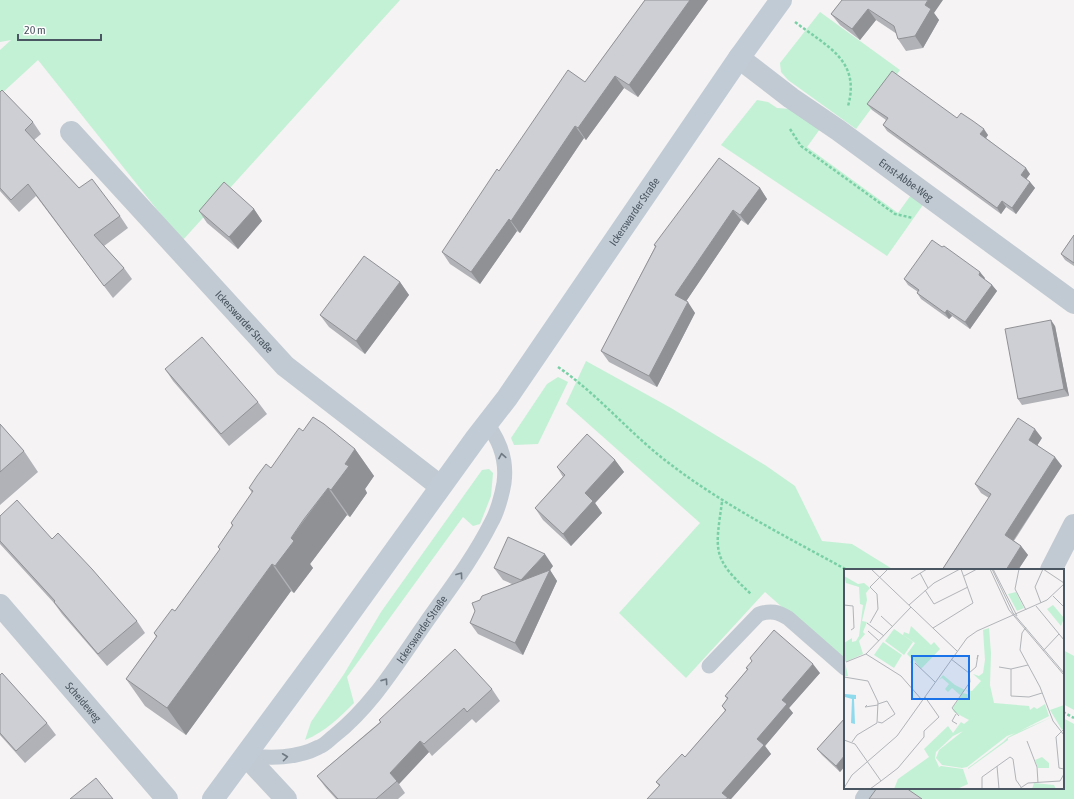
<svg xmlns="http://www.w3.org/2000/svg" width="1074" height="799" viewBox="0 0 1074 799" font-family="'Asap Condensed',sans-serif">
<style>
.green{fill:#c3f1d5}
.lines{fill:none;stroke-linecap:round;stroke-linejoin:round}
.path{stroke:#7ad0a6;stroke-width:2.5;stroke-dasharray:3 2;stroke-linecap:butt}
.service{stroke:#c1cad2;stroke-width:15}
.minor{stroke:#c1cad2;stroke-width:22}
.secondary{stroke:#c1cbd6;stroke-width:22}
.wall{fill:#b0b2b7}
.shaded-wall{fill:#909195}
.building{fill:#cdcfd5;stroke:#909195}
.oneway{stroke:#6e7983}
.labels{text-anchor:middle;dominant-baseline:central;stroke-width:3;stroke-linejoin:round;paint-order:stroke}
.street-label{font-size:11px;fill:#4a5661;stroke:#fff}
.inset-road{fill:none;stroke:#b1b4b9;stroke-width:1}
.view{fill:#1a73e8;fill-opacity:0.15;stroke:#1a73e8;stroke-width:2}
.inset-edge{fill:none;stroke:#4a5661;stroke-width:2}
</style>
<rect width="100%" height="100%" fill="#f5f3f3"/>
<path class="green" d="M0,0H400L182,241L38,60L0,95V50L11,40L0,42Z
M820,12L900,70L856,129L788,80L781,72L780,63Z
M757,100L768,102L777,108L791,109L820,129L807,147L898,213L911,195L925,202L887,256L721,145Z
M586,361L671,408L765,465L795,486L822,541L852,544L894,570H845V663L765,592L686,678L619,613L700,523L566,404Z
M558,377L568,382L538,444L514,445L511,438L547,384Z
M489,469L493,473L491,496L480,524L473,526L463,517L347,677L354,703C340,717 325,732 305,740L311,722L344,674L381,612L482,470Z
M1063,650L1074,656V710L1063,704Z
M1063,718L1074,724V799H871L879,788H1063Z"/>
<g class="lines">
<path class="path" d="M795,22C826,46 861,60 848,106
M790,129L801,146L895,214L913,218
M558,367C599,395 630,434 670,464C725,506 787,537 847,570
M722,502C715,552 712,558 751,594
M1063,712L1074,718"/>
<g class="service">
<path d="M709,666L759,614C771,610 778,612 788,618L845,668"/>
<path id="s1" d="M246,756C271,758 296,759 319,747C325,745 329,740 334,736C372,706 397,664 425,624C448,591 473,559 491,523C497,513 502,495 504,483C507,461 500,441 487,424"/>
</g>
<g class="minor">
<path id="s2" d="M739,58L791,98L838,130L1074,303"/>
<path id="s3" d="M71,132L285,366L440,486"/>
<path d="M1051,570L1074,525"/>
<path id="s4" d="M0,605L167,799"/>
<path d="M246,756L286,799"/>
<path d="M866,799L874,788"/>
</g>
<path class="secondary" id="s5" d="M213,799L334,635L476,438L507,398L739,58L781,0"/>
</g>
<path class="wall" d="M645,0H708L638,97L624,88L586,140L584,138L520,233L517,231L480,284L450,264L442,252L499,171L585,82Z
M842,0L934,13L939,20L923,48L906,51L898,39L897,34L876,20L860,40L840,25L831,14Z
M0,92L33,122L41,134L34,140L79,188L120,216L128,228L104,246L124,268L132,279L113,298L36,196L19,212L0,191Z
M867,104L957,118L988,135L986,138L1030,174L1026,179L1030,182L1035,188L1016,214L1006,207L1001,214L887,131L883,125L886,120L872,110Z
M760,188L767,199L748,225L741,220L686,301L695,313L657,387L609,362L601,351L655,247L654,245Z
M254,209L262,221L238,249L207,223L199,211Z
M1074,235V266L1065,260L1061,254Z
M985,278L984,279L992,285L997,291L970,329L952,316L949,319L921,299L917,293L918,292L908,285L904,279Z
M400,282L409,295L365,354L329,327L320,315Z
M1055,326L1069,396L1022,405L1018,399Z
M165,369L258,402L267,414L229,446L173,381Z
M0,424L24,451L38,472L0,505Z
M303,431L355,449L374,476L365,489L367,493L350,517L347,515L310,564L313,568L294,593L291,591L186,735L145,706L126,679L156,637L154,633L175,611L220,550L218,547L232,526L231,523L252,493L249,488L271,468Z
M1042,438L1037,445L1062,466L1014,541L1021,546L1028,555L1018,570H942L989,498L981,493L975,484Z
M615,460L624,472L595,503L602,513L571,546L543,520L535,508L563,477L557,467Z
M0,516L52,539L137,621L145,633L107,666L62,614L54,603L0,544Z
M553,566L550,570L557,581L523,655L478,634L470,623L480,600L512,584L503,580L494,568Z
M750,658L820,673L789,708L793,713L765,746L771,754L731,799H647L659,786L656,782L685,757L725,711L722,706L727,699L725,696L747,670L746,668L752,661Z
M0,675L47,723L56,735L25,763L0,735Z
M492,689L500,701L476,723L472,719L432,756L429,752L399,784L405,793L398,799H336L326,788L317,776L380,722L379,720Z
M845,718V766L840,772L822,755L817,749Z"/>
<path class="shaded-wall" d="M690,0H708L638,97L629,85Z
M928,0H943L934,13L939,20L923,48L915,36L925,5Z
M868,9L876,20L860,40L852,29Z
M615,76L624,88L586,140L578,128Z
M575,126L584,138L520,233L511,221Z
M984,129L988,135L984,141L980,134Z
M1026,168L1030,174L1025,181L1021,175Z
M1030,182L1035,188L1016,214L1012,208Z
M760,188L767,199L748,225L740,215Z
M1002,201L1006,207L1001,214L997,208Z
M254,209L262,221L238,249L229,237Z
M733,210L741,220L683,306L675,295Z
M509,219L517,231L480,284L471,272Z
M980,272L985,278L983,281L979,275Z
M400,282L409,295L365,354L356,341Z
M992,285L997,291L970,329L965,322Z
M688,302L695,313L657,387L649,376Z
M947,310L952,316L949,319L945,313Z
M1051,320L1055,326L1069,396L1064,389Z
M1035,429L1042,438L1035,449L1029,440Z
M355,449L374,476L365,489L367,493L350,517L331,490L345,464Z
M1055,457L1062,466L1011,544L1005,535Z
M615,460L624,472L595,503L602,513L571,546L563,534L585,493Z
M328,488L347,515L310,564L313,568L294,593L275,566L291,538Z
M1021,546L1028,555L1018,570H1006Z
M545,554L553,566L550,570L557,581L523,655L515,643L530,592L521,580Z
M272,564L291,591L186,735L167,708Z
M813,664L820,673L789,708L793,713L765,746L771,754L731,799H729L722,793L782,700Z
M420,741L429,752L399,784L390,773Z
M845,755V766L840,772L836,766Z"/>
<path class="building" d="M645,0H690L629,85L615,76L578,128L575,126L511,221L509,219L471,272L442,252L497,169L499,171L568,70L585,82Z
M842,0H928L925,5L931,9L915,36L898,39L894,26L868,9L852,29L831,14Z
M892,71L957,118L961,113L973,121L984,129L980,134L1026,168L1021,175L1030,182L1012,208L1002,201L997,208L883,125L888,118L867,104Z
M2,90L33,122L25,130L79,188L92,179L120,216L94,235L124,268L104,286L28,184L11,200L0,188V92Z
M719,158L760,188L740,215L733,210L675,295L688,302L649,376L601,351L656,246L654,245Z
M224,182L254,209L229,237L199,211Z
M1074,235V263L1061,254Z
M932,240L942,247L944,246L980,272L979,275L992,285L965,322L947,310L945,313L917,293L919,290L904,279Z
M364,256L400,282L356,341L320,315Z
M1051,320L1064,389L1018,399L1005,329Z
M202,337L258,402L221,434L165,369Z
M313,417L324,424L355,449L345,464L349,466L331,490L328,488L304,519L291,538L294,541L275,566L272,564L167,708L126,679L157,636L154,633L172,609L175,611L220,549L218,547L233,525L231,523L253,491L249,488L257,476L266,464L271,468L299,428L303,431Z
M1018,418L1035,429L1029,440L1055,457L1005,535L1021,546L1006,570H942L991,494L975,484Z
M0,424L24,451L0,472Z
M587,434L615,460L585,493L593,501L563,534L535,508L565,475L557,467Z
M17,500L52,539L58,533L92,569L137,621L98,654L54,602L55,601L0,541V516Z
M508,537L545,554L521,580L494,568Z
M550,570L515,643L470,623L475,611L472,603L480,600L482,596Z
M774,630L813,664L782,700L787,704L757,739L764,745L722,793L728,798L726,799H647L660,785L656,782L682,754L685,757L726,710L722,706L728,698L725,696L748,669L746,668L752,661L750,658Z
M455,649L492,689L467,712L464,708L424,744L420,741L390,773L397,781L376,799H338L317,776L381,722L379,720Z
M2,673L47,723L16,751L0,733V675Z
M845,718V755L836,766L817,749Z
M96,778L113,799H70Z
M877,788H906L922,799H869Z"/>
<defs><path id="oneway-chevron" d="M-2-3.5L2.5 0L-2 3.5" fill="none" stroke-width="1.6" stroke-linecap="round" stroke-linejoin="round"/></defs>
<g class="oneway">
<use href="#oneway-chevron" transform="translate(502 456) rotate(-100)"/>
<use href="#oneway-chevron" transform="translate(460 575) rotate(-54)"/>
<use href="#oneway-chevron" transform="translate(385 681) rotate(-55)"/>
<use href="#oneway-chevron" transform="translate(285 757) rotate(-7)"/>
</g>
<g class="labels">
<g class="street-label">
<text stroke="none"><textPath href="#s2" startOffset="207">Ernst-Abbe-Weg</textPath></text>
<text stroke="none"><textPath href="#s5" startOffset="723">Ickerswarder Straße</textPath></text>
<text stroke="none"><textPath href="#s3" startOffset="257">Ickerswarder Straße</textPath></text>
<text stroke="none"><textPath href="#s1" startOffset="232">Ickerswarder Straße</textPath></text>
<text stroke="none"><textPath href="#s4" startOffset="128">Scheideweg</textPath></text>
</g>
</g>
<g transform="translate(844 569)">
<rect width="220" height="220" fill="#f5f3f3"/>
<path d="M0,7L14,15L20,14L26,19L22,24L23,31L18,52L23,53L19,63L21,65L15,72L19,85L1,93L4,107H0V74L8,69V73L12,72L15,67L19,36L16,35L15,18L2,14ZM172,23L180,39L173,42L164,25ZM209,36L220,49L217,57L203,40ZM67,57L84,73L87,76L90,73L96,80L77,100L70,91L66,94L68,90L63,85L71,74L59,66L60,63L65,65ZM145,59L147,84L146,116L150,134L185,137L186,141L190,138L193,140L201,135L205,147L176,162L206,149L164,169V171L124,200V209V199L159,173L164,168L171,164L163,167L123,198L118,199L98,196L92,189L95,181L119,162L109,167L92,183L91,189L95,198L92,200L97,197L119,200L124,215L113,220H50L54,210L85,188L80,180L104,157L109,164L117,153L120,155L125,151L110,143L108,139L119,124L126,126L122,121L128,122L137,112L129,105L135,107L139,104L141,91L139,61ZM50,60L69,73L60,86L41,72ZM39,73L58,86L50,99L30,86ZM99,106L111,116L121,121L116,126L108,119L104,123L101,120L105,115L98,109L95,111ZM220,136V159L218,161L206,141ZM198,188L205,194V199H194L191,191ZM190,214L210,216L212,220H188Z" fill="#c3f1d5"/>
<path d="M1,125L12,126V130H10L11,155L7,154L8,130L1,128Z" fill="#90daee"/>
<path class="inset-road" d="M27,0L113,82M146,0L165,41L220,106M148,0L169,44L220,104M149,0L173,47M175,0L171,20L182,41M199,0L220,14M76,4L84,19M120,7L133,0M67,10L83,0M81,21L90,35L124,18M209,27L220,38M197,34L191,18L199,0M0,36L9,37L10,59L7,61M65,36L90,14L116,0M192,37L220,71M37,47L49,58M23,54L40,67M26,54L34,40L33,25L26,18L44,0M182,58L178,64L176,81L196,118L209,152L220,166M89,59L129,34L117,0M24,62L35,72M199,82L215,65M22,85L67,38M107,90L125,104M2,93L22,85L57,107L78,131M71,94L91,113M155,98L167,100L184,96M167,100V127L185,128L198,124M0,108L24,112L34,133L33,154L13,166L8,173M23,136L21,138L34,136M112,145L108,152L113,155M115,147L108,139L126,113L125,104L132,98L134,86L133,90M34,153L38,154L51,145L43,132L34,135M220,160L212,168L215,199L220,200M0,171L11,175L37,212L54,199L80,168V162L95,148L81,128M183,172L193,198L194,214M153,197L155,220M0,219L8,206L53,167L123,69L133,62L203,31L220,15M26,220L37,212M138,220V208L166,188L169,190L172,211L177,218M175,220L184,214L216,212L220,205"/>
<path class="view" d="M68,87H125V130H68Z"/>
<rect width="220" height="220" class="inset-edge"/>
</g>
<path d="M18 34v6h83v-6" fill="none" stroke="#4a5661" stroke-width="2"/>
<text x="24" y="34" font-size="12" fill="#4a5661" stroke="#ffffff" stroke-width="3" paint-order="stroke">20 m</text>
</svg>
